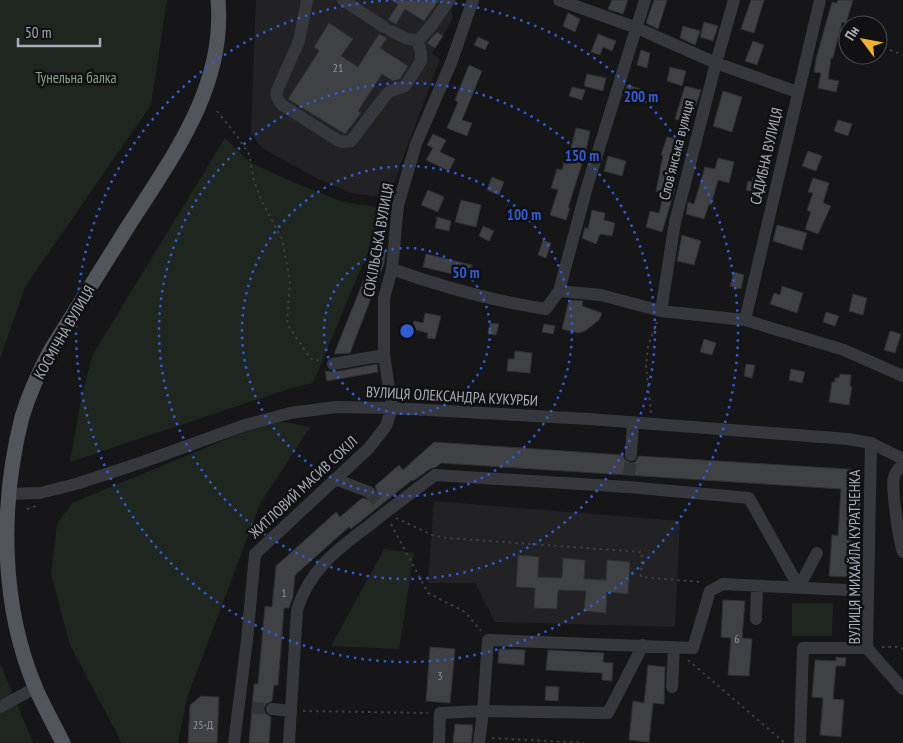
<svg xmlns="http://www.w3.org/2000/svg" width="903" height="743" viewBox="0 0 903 743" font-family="'PT Sans Narrow',sans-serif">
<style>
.built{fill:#222225}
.green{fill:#1e261f}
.building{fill:#404145;stroke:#303034}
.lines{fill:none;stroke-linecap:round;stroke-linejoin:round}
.minor-tunnel{stroke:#333438;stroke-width:12;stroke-dasharray:12 6;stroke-linecap:butt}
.path{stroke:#3d3f44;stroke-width:2;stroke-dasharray:2.5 4;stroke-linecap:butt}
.minor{stroke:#37383d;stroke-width:12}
.major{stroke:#53555c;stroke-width:15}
.ring{fill:none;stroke:#325cd3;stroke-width:2.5;stroke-dasharray:2.5 5}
.labels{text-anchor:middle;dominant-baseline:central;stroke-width:5;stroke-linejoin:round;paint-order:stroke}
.number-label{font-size:12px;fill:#8e929b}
.park-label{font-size:15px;fill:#7fa381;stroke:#111113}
.street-label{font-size:15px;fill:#a8adb8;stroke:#111113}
.centre{fill:#325cd3;stroke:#111113;stroke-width:2.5}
.ring-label{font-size:15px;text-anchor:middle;font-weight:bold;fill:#325cd3;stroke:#111113;stroke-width:5;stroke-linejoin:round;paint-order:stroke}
</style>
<rect width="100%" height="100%" fill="#161618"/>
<path class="built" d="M256,0H457L451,10L453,19L432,53L440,59L393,185L381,195L373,196L351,193L316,178L262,148L257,142L251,133Z
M434,501L680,521L675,627L495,622L475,583H428Z"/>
<path class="green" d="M0,0H167L151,105L25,287L0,359Z
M225,138L249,162L293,182L340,201L386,209L313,383L288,389L70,462L82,394L93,354Z
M273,420L310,427L260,504L187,698L178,743H122L70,645L51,574L57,524L72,503Z
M384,549L414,553L399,649L331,646Z
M792,603H833L832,636H792Z
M0,663L33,743H0Z"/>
<path class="building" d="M391,0H439L424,21L405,9L396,24L388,20L398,4Z
M612,0H628L623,14L608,9Z
M654,0H667L658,29L646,23Z
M751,0H764L754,33L741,29Z
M838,0H853L846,23L842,22L833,58H831L828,79L839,81L836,92L818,88L821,73L814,72L816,59L832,2L837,3Z
M568,13L580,19L575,32L563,26Z
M704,22L718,26L713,41L700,37Z
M329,23L353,39L341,56L358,67L379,34L387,38L380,48L408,66L400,79L393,81L382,74L358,111L361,113L345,134L288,99L319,51L314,47Z
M683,26L700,31L695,45L680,38Z
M437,32L443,36L435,48L427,43Z
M598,34L616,41L612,51L603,47L600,55L591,52Z
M478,37L489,42L485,50L474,45Z
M753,41L764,45L757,65L745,61Z
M641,50L650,53L647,68L637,65Z
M469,65L482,71L462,120L472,123L467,136L447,128L458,102L455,100Z
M670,67L686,71L682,86L667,81Z
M587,74L606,78L603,91L584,86Z
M627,85L641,89L637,101L624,96Z
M685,86L701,90L690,123L675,119Z
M572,87L585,90L582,100L569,96Z
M723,91L742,97L732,132L713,126Z
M838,120L852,124L848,136L834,131Z
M576,128L590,131L586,151L568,208H570L566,220L550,215L558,190L551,188L557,169L562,170L567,151L570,152Z
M433,134L446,140L440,152L455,159L449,171L426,160L433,148L427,145Z
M667,137L675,139L674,143L684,146L673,188L675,189L662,232L646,227L650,211L659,213L664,193L656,191L663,155H661Z
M808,151L822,156L816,171L802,166Z
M608,156L626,161L622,176L604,171Z
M718,158L734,162L729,183L718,180L711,205L709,204L704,219L686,214L688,202L694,204L705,167L715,169Z
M492,177L504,182L499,195L487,190Z
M753,177L764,180L763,185H767L765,195L746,190L748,181L752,182Z
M813,178L829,183L823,203L831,206L818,234L805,229L811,212L807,210L813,193L808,192Z
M428,190L444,197L438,212L421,205Z
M461,200L481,205L476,227L455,222Z
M592,210L605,213L604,220L615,223L612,236L600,234L596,244L582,238L585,227L588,229Z
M437,217L451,221L449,231L435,228Z
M777,225L807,233L802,250L773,241Z
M483,226L494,231L489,241L479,236Z
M682,235L701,241L694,265L677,261Z
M543,240L551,243L546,258L538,255Z
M377,247L386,250L384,264L350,353L334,354Z
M426,254L472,265L469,278L423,267Z
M734,272L744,275L741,289L730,286Z
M782,286L803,293L797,313L770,304L774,293L780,295Z
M853,294L867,298L863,315L849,311Z
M571,300L583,301L582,306L602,313L599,320L585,331L578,333L562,329L568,304Z
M826,312L839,316L835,326L823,322Z
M425,313L441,316L435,339L427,338L428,333L412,329L414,321L423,323Z
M490,323L499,324L496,335L488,334Z
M544,324L555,326L553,334L542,332Z
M890,331L901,334L895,353L884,350Z
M704,339L716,343L712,355L700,352Z
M515,351L532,353L530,373L507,371L508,359H514Z
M377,364L378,372L327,381L325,371L334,372Z
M746,364L755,365L752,378L744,376Z
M791,369L805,372L802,383L789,380Z
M840,374L851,375L850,386L852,387L849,405L829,402L832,382H835V378H839Z
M434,442L623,455L624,459L630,463L635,462L639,456L862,470L858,537H852L849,577L829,576L832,535L838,536L841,489L441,463L436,467L430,469L413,481L412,480L351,529L349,527L295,575L293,597L289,608H284L278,685H274L272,701L266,704L264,708L265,713L271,717L269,743H249L254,684H258L265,606L272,607L276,566L336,512L340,517L362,498L370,500L374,499L377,491L375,486L399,465L403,470Z
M518,555L539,557L538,577L562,578L563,558L585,560L584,579L606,580L607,560L630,562L628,594L607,592L606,613L584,611L586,591L558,590L557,609L534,608L535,588L516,587Z
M723,600L745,601L742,638L752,639L749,676L728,675L731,638L721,637Z
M430,647L455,649L450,703L426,701Z
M499,649L525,650L524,665L498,663Z
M548,650L604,653L603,662L613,663L612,681L602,680V673L546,670Z
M836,657L846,658L845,666H836L833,699L844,700L841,737L820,735L823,698L812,697L815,660L836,661Z
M648,665L665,667L664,704L653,703L649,742L629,740L633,701L644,703Z
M546,686L559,687L558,701L545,700Z
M201,696L219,697L217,743H188L190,705Z
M455,724L473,725L471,743H453Z"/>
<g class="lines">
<path class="minor-tunnel" d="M629,475L631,455
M369,492L381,505
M252,708L272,709"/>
<path class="path" d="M827,26L848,34
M878,45L903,55
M217,111L237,136L249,154L254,181L262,202L282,239L290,281L287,324L311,359L321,361
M651,413L646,366L648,346L657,322
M27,509L39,505
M396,518L432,535L447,538L642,552L641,577L701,582
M391,524L428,593L465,612L481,631
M882,647H898L903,649
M688,660L785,743
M303,711L428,713
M492,738L584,743"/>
<path class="minor" d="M307,0L299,41L278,88C275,95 277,99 282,105L339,141L345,142L351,141L386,95L390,91L405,86L421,61V53L418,41
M343,0L384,27
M559,0L637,28L716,63L797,92
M391,31L405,38L418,41L431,26L449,0
M392,269C442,287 493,301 546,309L559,291L601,295L661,311L745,320L844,350L903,376
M559,291L587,187L645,0
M661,311L675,222L716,63L734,0
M745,320L820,0
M333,364L384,355
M871,443L867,648L903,689
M631,455L633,423
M903,464C900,467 895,472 894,477C891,487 899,541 903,552
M335,479L369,492
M8,494L40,493L76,484L140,463L245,425L290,413L336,407L392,408L589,419L848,439L871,443L903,459
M799,587L817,553
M756,619L757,586
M672,687L674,647
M0,707L35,688
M272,709L291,711
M234,743L247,640L255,554L369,448L386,426L392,408L384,355V298L392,269L398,205L416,144L451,63L473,0
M289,743L297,610C310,568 338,549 371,524C392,507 414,491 435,475L628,487L749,498L799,587
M439,743L440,713L483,711L608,713L643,645
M479,743L483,711L488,640L693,648L710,591L723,584L868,591
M800,743L803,648H867"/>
<path class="major" d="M63,743C54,725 44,707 36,689C0,605 0,504 22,417C29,394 39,372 50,351C76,310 101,269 127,228C171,159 226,87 218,0"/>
</g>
<g class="ring">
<circle cx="407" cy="331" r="83"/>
<circle cx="407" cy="331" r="165"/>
<circle cx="407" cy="331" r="248"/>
<path d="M410 0A331 331 0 1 1 404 0"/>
</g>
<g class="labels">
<g class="number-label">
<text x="338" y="67">21</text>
<text x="284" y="592">1</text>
<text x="737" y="638">6</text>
<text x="440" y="675">3</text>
<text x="203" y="724">25-Д</text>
</g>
<g class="park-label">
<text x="76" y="77">Тунельна балка</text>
</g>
<g class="street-label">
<text transform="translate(676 150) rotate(-76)">Словʼянська вулиця</text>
<text transform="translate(766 156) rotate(-77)">САДИБНА ВУЛИЦЯ</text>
<text transform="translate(378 240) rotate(-80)">СОКІЛЬСЬКА ВУЛИЦЯ</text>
<text transform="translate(64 332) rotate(-60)">КОСМІЧНА ВУЛИЦЯ</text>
<text transform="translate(452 396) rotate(3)">ВУЛИЦЯ ОЛЕКСАНДРА КУКУРБИ</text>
<text transform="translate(303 487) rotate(-43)">ЖИТЛОВИЙ МАСИВ СОКІЛ</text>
<text transform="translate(854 557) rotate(-90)">ВУЛИЦЯ МИХАЙЛА КУРАТЧЕНКА</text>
</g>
</g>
<circle cx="407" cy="331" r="8" class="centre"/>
<g class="ring-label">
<text x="641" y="102">200 m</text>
<text x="582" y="161">150 m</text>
<text x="524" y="220">100 m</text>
<text x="466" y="278">50 m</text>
</g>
<g transform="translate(863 40) rotate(302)"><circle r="24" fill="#111113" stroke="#4d4f55"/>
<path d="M0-4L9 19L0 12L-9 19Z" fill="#f2b134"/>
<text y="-8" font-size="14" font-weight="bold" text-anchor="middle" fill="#a8adb8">Пн</text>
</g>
<path d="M18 38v8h82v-8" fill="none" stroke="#a8adb8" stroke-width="2.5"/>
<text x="25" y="38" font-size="15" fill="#a8adb8" stroke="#111113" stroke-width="4" paint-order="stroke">50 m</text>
</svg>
